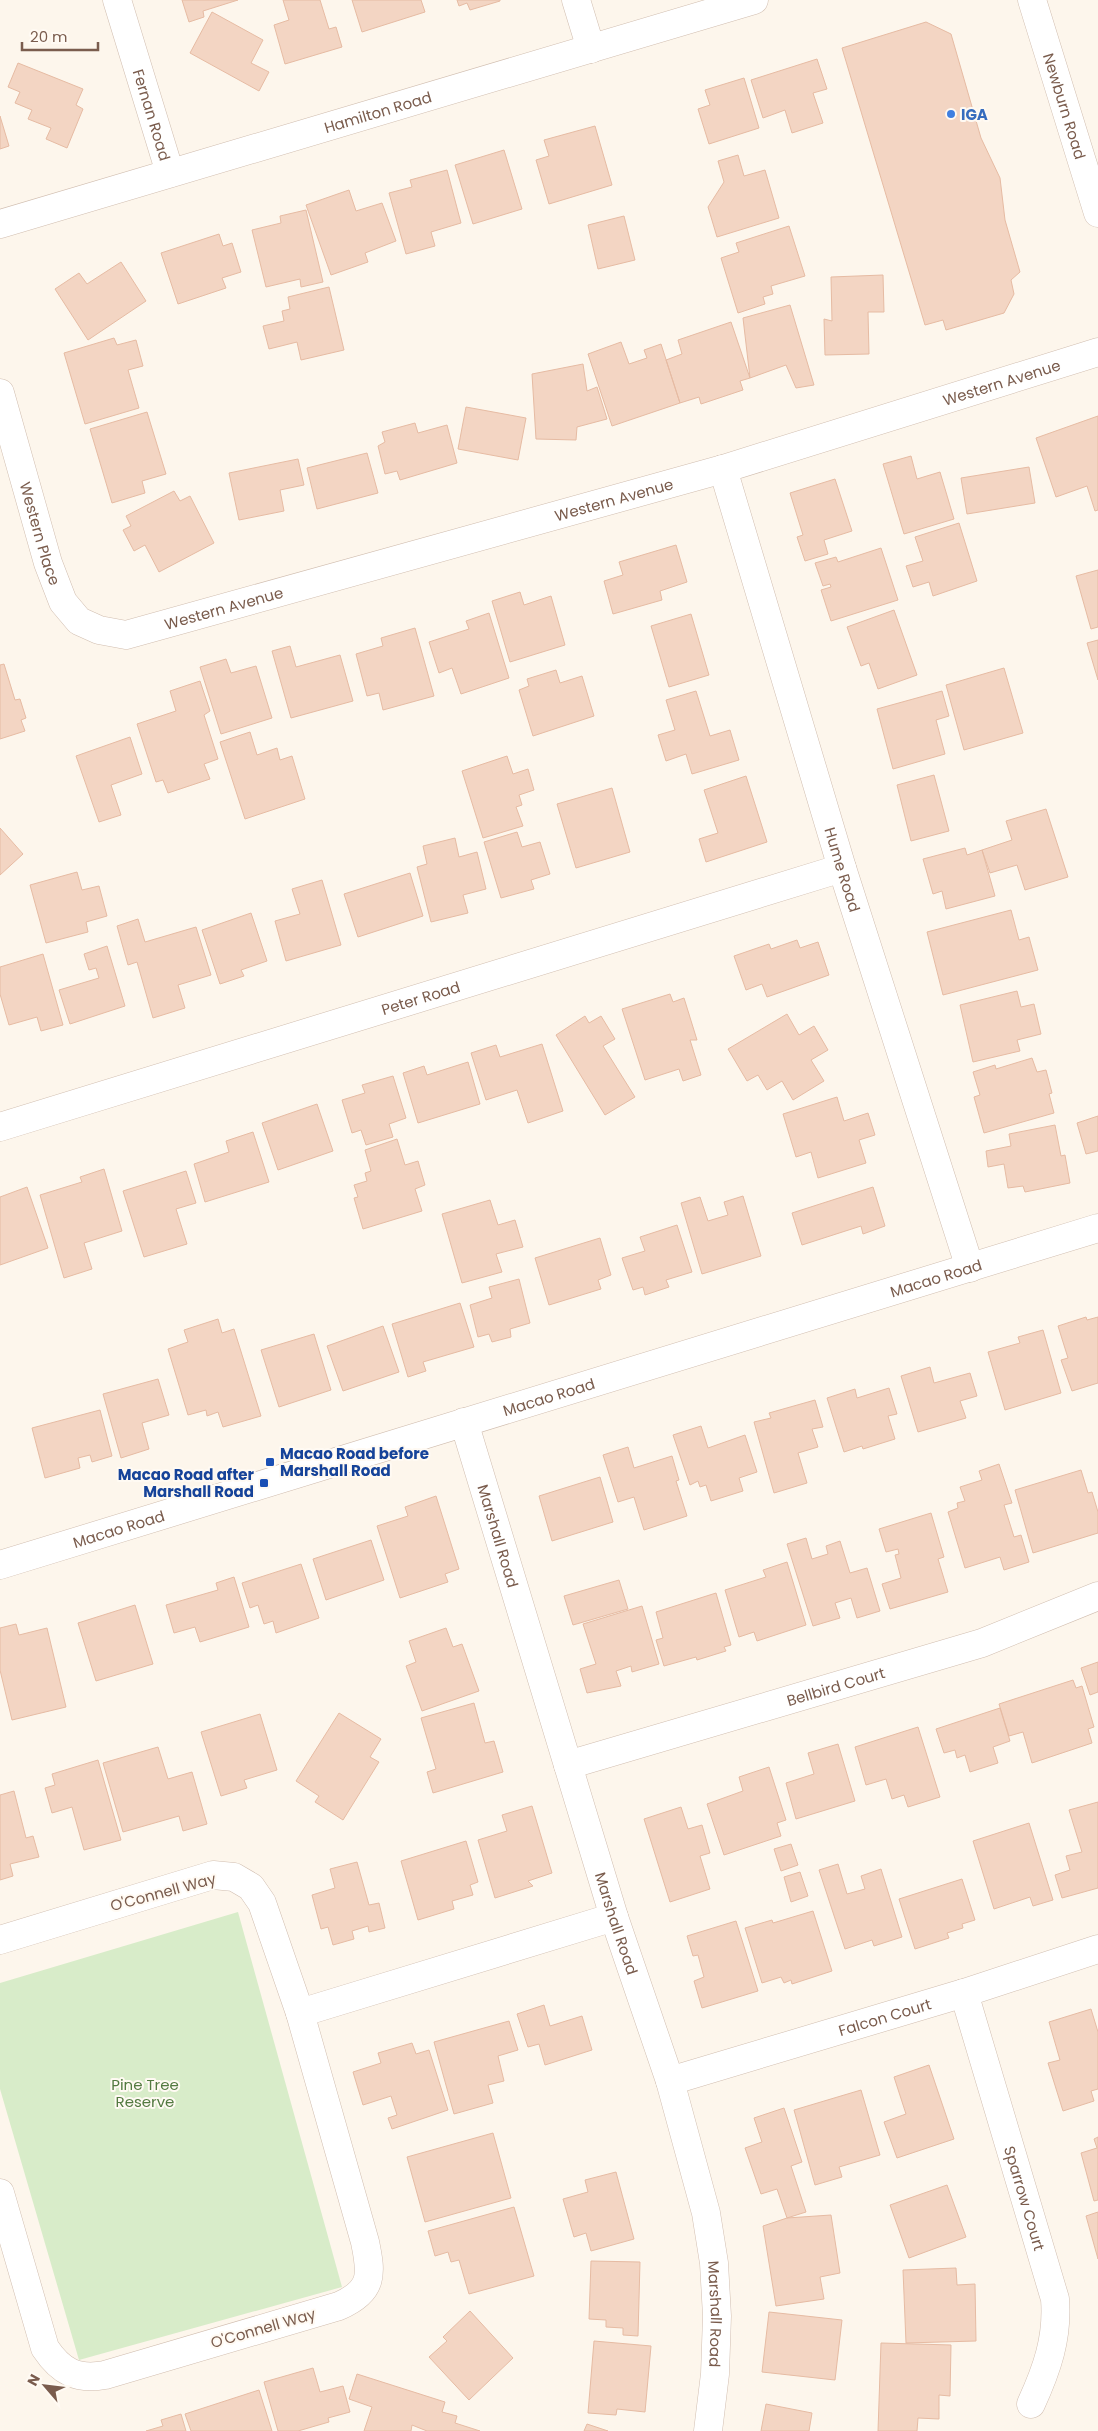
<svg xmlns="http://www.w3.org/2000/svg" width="1098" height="2431" viewBox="0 0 1098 2431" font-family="Poppins,sans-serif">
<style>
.green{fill:#d8ecc9}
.building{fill:#f3d5c3;stroke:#e6bba3}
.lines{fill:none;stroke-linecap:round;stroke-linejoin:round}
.minor-casing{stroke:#d1beb0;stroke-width:29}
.minor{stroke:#fff;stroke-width:28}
.shop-dot{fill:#3f7fe0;stroke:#fffaf3;stroke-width:2}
.transit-dot{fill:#1a4fb4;stroke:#fffaf3;stroke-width:2}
.labels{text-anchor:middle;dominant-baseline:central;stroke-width:4;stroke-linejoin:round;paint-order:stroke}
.street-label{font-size:15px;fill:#7a5c4d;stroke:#fffaf3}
.shop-label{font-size:15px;font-weight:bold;fill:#366cbe;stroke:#fffaf3;text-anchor:start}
.transit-label{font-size:15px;font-weight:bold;fill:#164399;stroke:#fffaf3;text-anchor:start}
.park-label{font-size:15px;fill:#537a41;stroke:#fffaf3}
</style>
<rect width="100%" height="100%" fill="#fdf6ec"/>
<path class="green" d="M238,1912L342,2287L79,2360L0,2089V1983Z"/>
<path class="building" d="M182,0H238L203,11L204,17L189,22Z
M283,0H320L329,29L336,27L342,47L285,64L274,25L289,20Z
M352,0H421L425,12L362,32Z
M457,0H500V1L470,10L467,3L459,6Z
M212,12L263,40L251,63L269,72L259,91L190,53Z
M926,22L951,34L981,138L1000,178L1005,220L1020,272L1011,280L1014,294L1004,313L946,330L943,320L925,325L842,48Z
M817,59L827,89L813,93L823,123L792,133L785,110L763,118L751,80Z
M18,63L83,89L76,105L83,109L67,148L46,139L51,128L28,119L32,110L15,103L20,92L8,87Z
M744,78L759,128L709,144L698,109L710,105L705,90Z
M0,116L9,146L0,149Z
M595,126L612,185L549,204L536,160L549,156L544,140Z
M504,150L522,209L473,224L455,165Z
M738,155L744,176L765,170L779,218L717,237L708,207L724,182L718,161Z
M447,170L461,223L431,232L435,246L406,254L389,193L412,187L410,180Z
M349,190L356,211L382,203L396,241L365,253L368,262L331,275L306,205Z
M306,210L323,282L301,287L300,279L266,287L252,230L281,223L280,216Z
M624,216L635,260L598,269L588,225Z
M789,226L805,276L771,286L773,294L763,297L765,304L738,313L721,258L739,252L736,243Z
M219,234L223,246L232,243L241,272L222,278L226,288L178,304L161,253Z
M121,262L146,301L88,340L55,289L79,273L87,284Z
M883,275L884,312H868L869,354L825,355L824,319L832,321L831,277Z
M329,287L344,350L301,360L297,342L269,349L263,326L284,321L282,311L290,309L288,297Z
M790,305L814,385L796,388L786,365L750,378L743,318Z
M731,322L750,378L740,381L743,390L701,404L699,397L680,403L666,360L682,354L678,340Z
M114,338L117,345L136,340L143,366L128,370L139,408L85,424L64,353Z
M621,342L629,364L647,358L644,350L661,344L680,403L612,426L588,354Z
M583,364L587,391L597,387L607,419L577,427L576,440L536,439L532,374Z
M466,407L526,418L518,460L458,449Z
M147,412L166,474L142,481L145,493L112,503L90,429Z
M1098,416V510L1095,511L1087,486L1056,497L1036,438Z
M415,423L418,433L447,425L457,463L400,480L397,471L385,474L378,446L385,442L382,432Z
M367,453L378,493L317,509L307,468Z
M911,456L917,479L940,472L954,519L904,534L883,464Z
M298,459L304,485L280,490L284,511L239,520L229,473Z
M1029,467L1035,503L967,514L961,478Z
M835,479L852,531L824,540L828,554L805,561L797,537L803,535L790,493Z
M174,491L180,501L190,496L214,543L159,572L145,545L134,551L123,530L131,526L126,516Z
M959,523L977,581L933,596L929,582L913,587L906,566L923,561L915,537Z
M676,545L687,582L660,591L662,600L613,614L604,581L623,575L619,562Z
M881,548L898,600L831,621L821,590L831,587L830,584L823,586L815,563L836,557L838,562Z
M1098,570V627L1091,629L1076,576Z
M520,592L524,605L551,596L565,645L510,662L492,601Z
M894,610L917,675L878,689L869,663L861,666L847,627Z
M489,613L509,678L461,694L452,668L439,673L429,642L469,629L466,621Z
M691,614L709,675L669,687L651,626Z
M415,628L434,696L383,710L379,693L367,696L356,654L383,646L381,638Z
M1098,640V680L1087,643Z
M290,646L296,667L340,655L353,701L291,718L272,651Z
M226,659L231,673L256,666L272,718L221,734L200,667Z
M4,664L15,700L20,699L26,718L21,720L25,731L0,739V665Z
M1004,668L1023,733L964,750L946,685Z
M556,670L560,683L582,676L594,716L533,736L519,690L529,686L527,679Z
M200,681L210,711L204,715L218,759L204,764L210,779L168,793L163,780L156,782L137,724L176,711L170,691Z
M696,691L710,736L730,730L739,760L692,774L686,754L666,761L658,735L675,730L666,700Z
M942,691L949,716L936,720L945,754L893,769L877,709Z
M250,732L257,755L277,748L280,760L292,756L305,799L245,819L220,742Z
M130,737L142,774L111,785L121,815L99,822L76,756Z
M507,756L513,774L528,769L534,790L519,795L522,805L516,807L523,826L483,838L462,771Z
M934,775L949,831L911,841L897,785Z
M746,776L767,842L706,862L699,839L718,833L704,790Z
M612,788L630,852L576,868L557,804Z
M1046,809L1068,877L1025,890L1017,865L990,873L982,850L1012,840L1006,821Z
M0,828L23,854L0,875Z
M517,832L522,847L540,842L550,874L531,880L534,889L501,898L484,842Z
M455,838L459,857L477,852L486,889L463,895L468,913L431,922L417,867L427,864L423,846Z
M965,848L967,855L982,850L995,896L946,909L942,891L933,894L923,859Z
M77,872L82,890L99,886L107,916L86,922L88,932L46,943L30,885Z
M410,873L423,916L358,937L344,894Z
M322,880L341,945L286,961L275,921L300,914L292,889Z
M1011,910L1019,940L1029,937L1038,970L943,995L927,932Z
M251,913L267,961L241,970L244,976L220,984L202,930Z
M138,919L145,942L196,927L211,975L178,985L185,1008L153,1018L137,962L128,965L117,926Z
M797,940L800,948L818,942L829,975L767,997L762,984L746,990L734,956L769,944L771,949Z
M107,946L125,1006L70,1024L59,990L99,978L96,968L89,970L84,954Z
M43,954L63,1025L41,1031L37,1017L9,1025L0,994V967Z
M1017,991L1021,1007L1034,1004L1041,1034L1017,1040L1020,1051L973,1062L960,1005Z
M670,994L673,1002L684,998L697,1040H690L701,1075L683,1081L679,1069L645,1080L622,1009Z
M787,1014L799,1035L814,1026L828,1050L811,1060L824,1081L793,1100L782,1081L767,1090L758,1075L747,1081L728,1049Z
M585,1016L589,1023L601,1016L615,1039L603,1046L635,1097L605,1115L556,1035Z
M542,1044L563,1111L528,1123L517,1090L486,1100L471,1053L496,1045L500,1057Z
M1032,1058L1037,1072L1046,1070L1052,1093L1049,1094L1054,1113L984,1133L974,1097L980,1095L973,1072L995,1065L996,1069Z
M468,1062L480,1104L418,1123L403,1073L424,1066L427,1075Z
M393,1076L406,1118L389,1124L393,1137L366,1145L361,1130L352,1133L342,1100L365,1093L362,1085Z
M837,1097L844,1121L868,1113L875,1135L859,1140L866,1163L818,1178L811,1152L796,1157L783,1114Z
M317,1104L333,1151L278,1170L262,1123Z
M1098,1116V1151L1086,1154L1077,1123Z
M1055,1125L1061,1156L1065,1155L1070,1183L1025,1192L1023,1186L1008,1188L1004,1164L988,1167L986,1151L1011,1146L1009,1134Z
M253,1132L269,1182L205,1202L194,1164L229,1152L226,1141Z
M397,1139L405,1165L418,1161L425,1185L415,1189L422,1211L363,1229L354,1198L358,1197L354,1185L367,1181L365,1173L371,1171L365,1150Z
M104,1169L122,1231L84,1243L92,1269L64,1278L40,1195L82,1182L80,1177Z
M186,1171L196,1203L176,1209L187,1244L144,1257L123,1191Z
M27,1187L48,1248L0,1265V1197Z
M873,1187L885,1226L863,1234L861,1226L802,1245L792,1213Z
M743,1196L761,1256L702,1274L681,1203L700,1197L708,1221L728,1215L724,1202Z
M490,1200L498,1225L515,1220L523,1247L496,1254L502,1272L462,1283L442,1214Z
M677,1225L692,1272L666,1280L669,1287L645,1295L643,1287L633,1290L622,1258L645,1251L640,1237Z
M600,1238L611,1275L598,1280L601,1289L549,1305L535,1258Z
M519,1279L530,1323L510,1329L511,1337L492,1342L489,1334L478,1337L470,1305L492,1298L489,1287Z
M460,1303L474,1347L423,1362L426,1371L408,1377L392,1324Z
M1086,1317L1087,1320L1098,1317V1383L1072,1391L1061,1360L1068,1358L1058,1326Z
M218,1319L222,1333L234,1329L261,1416L223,1427L218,1412L207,1416L206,1410L188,1415L168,1349L188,1342L184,1330Z
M383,1326L399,1372L343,1391L327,1346Z
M1043,1330L1061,1393L1005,1410L988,1352L1020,1343L1018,1337Z
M314,1334L331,1390L279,1407L261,1350Z
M930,1367L934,1383L970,1373L977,1396L960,1401L966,1418L918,1432L901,1376Z
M158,1379L169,1415L142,1423L149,1449L121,1458L103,1394Z
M889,1388L897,1414L888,1416L895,1439L863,1449L862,1446L844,1452L827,1398L855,1389L857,1398Z
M815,1400L823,1427L812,1429L818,1447L798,1453L807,1483L774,1493L754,1422L771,1418L769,1413Z
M100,1410L112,1456L92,1462L90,1455L78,1458L80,1468L45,1478L32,1428Z
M701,1426L708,1448L745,1435L757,1472L739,1478L743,1491L711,1501L706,1485L700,1487L698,1481L690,1485L673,1435Z
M628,1447L634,1468L672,1456L679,1480L676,1481L687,1516L644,1530L634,1497L618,1502L603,1455Z
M999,1464L1012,1503L1004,1505L1014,1537L1021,1535L1029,1562L1004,1570L1000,1557L965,1568L948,1512L958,1508L957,1503L965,1501L960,1487L982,1480L979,1471Z
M1081,1470L1088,1493L1092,1492L1098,1512V1533L1033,1553L1015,1490Z
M600,1477L613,1522L552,1541L539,1496Z
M436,1496L459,1569L445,1574L448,1582L400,1598L377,1526L408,1516L405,1507Z
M931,1513L944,1557L938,1559L948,1592L890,1609L882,1584L901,1578L895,1555L899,1554L898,1549L886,1552L879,1529Z
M806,1538L812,1559L828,1554L826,1546L840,1541L850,1573L867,1568L880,1611L857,1618L851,1598L835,1603L840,1618L813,1626L787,1544Z
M371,1540L384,1580L326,1600L313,1559Z
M787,1562L806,1625L757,1641L754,1632L739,1637L725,1590L766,1577L763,1570Z
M301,1564L319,1618L276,1633L273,1621L264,1624L258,1605L250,1608L242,1583Z
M234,1577L249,1627L200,1642L195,1627L174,1633L166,1605L218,1590L216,1583Z
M619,1580L628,1609L573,1625L564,1596Z
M716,1593L731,1645L724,1647L726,1651L697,1660L696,1657L664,1666L656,1640L663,1638L656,1612Z
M135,1605L153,1664L96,1681L78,1623Z
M642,1606L659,1664L632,1672L631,1666L616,1671L621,1686L587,1693L580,1669L596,1664L583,1624Z
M16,1624L19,1635L47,1628L66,1707L12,1720L0,1670V1628Z
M446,1628L453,1647L462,1644L479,1691L422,1711L406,1666L416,1662L409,1641Z
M1098,1662V1692L1090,1695L1081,1668Z
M1073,1680L1076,1688L1082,1686L1094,1727L1088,1729L1092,1743L1032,1763L1023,1732L1009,1736L999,1704Z
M474,1703L485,1743L494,1741L503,1772L433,1793L427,1772L436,1769L421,1718Z
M1000,1708L1010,1741L993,1747L998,1763L970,1772L965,1755L957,1758L955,1750L944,1753L936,1729Z
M339,1713L381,1739L370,1757L379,1762L343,1820L315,1802L319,1796L296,1781Z
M260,1714L277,1770L244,1780L247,1788L221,1796L201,1732Z
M918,1727L940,1797L908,1807L904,1795L892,1799L886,1779L866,1785L855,1747Z
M838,1744L855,1801L796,1819L786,1783L814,1774L808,1753Z
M158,1747L168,1779L192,1772L207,1824L183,1831L179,1816L123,1832L103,1763Z
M98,1760L121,1840L84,1850L72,1807L52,1813L45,1788L55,1785L52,1774Z
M769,1767L786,1820L777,1823L781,1836L724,1855L707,1804L743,1791L739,1777Z
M14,1791L26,1838L33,1836L39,1857L10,1864L13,1876L0,1880V1795Z
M1098,1802V1888L1062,1898L1055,1875L1070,1870L1066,1856L1082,1852L1069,1810Z
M532,1806L552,1873L528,1881L533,1886L495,1898L478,1840L507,1831L502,1815Z
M681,1807L688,1829L702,1825L710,1853L700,1856L710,1889L670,1902L644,1819Z
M1029,1823L1053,1900L1033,1906L1030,1897L994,1909L973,1841Z
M466,1841L478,1882L470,1885L473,1895L452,1901L454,1909L418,1920L401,1861Z
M791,1844L798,1865L781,1871L774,1849Z
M357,1862L369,1905L379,1903L385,1928L369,1932L368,1926L352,1931L354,1939L333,1945L328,1927L321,1929L312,1895L335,1888L330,1869Z
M838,1864L847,1894L865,1889L861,1876L881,1869L902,1937L874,1946L872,1940L845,1949L819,1870Z
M800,1872L808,1896L791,1902L784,1877Z
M962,1879L975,1920L962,1924L963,1928L947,1933L949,1938L915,1949L899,1899Z
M813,1911L832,1971L792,1984L791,1980L784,1983L781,1977L762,1983L745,1928L772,1920L773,1923Z
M736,1921L758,1991L702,2008L694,1981L704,1977L698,1955L693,1956L687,1936Z
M544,2005L550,2026L582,2016L592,2050L545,2065L539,2044L528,2047L517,2014Z
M1091,2009L1098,2032V2089L1091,2091L1094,2101L1063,2111L1048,2063L1060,2060L1049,2022Z
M509,2021L518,2050L498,2056L504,2081L488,2085L493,2103L454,2114L434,2042Z
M412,2043L416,2054L429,2050L448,2110L392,2129L388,2118L397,2115L391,2096L363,2105L353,2072L381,2063L378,2053Z
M929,2065L954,2139L897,2158L884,2122L906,2114L894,2077Z
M861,2090L880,2155L839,2167L842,2177L815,2185L794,2110Z
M784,2108L802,2162L791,2166L806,2212L787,2218L777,2189L761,2194L745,2148L762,2142L754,2118Z
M493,2133L511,2198L425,2222L407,2157Z
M1098,2137V2200L1094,2201L1081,2153L1097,2148L1094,2139Z
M616,2172L634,2239L591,2251L586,2233L574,2237L563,2199L588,2192L585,2180Z
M947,2185L966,2237L909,2258L890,2205Z
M514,2207L534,2276L469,2294L459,2260L451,2262L448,2252L435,2256L428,2231Z
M1098,2212V2259L1086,2216Z
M831,2215L840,2273L820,2277L824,2299L776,2306L763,2226L787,2218Z
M591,2261L640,2262L638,2336L623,2335V2328L606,2327V2320L589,2319Z
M956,2268L957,2285L975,2284L976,2341L906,2343L903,2270Z
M470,2311L513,2358L469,2400L429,2357L447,2341L443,2337Z
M769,2312L842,2320L835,2380L762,2372Z
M594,2341L651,2346L645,2412L617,2409L616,2415L588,2413Z
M881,2343L951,2345L950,2396L939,2395V2419L918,2418L917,2431H878Z
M313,2368L320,2392L343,2386L350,2412L328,2418L329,2422L298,2431H278L264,2382Z
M357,2374L445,2402L442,2412L457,2416L455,2423L480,2431H427L412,2425L411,2431H364L372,2407L349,2399Z
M259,2390L272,2431H191L185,2414Z
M766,2404L812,2413L809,2431H761Z
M181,2414L186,2431H146L163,2426L161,2420Z
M587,2424L608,2431H584Z"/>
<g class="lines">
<g class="minor-casing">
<g id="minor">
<path id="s1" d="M117,0L170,173"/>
<path d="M576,0L591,49"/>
<path id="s2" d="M1032,0L1098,213"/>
<path id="s3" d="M0,224L754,0"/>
<path id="s4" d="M0,393L48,563L63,602L79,621L99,630L126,635L723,469L1098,352"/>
<path id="s5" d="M723,469L842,868L970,1268"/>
<path id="s6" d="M0,1127L842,868"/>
<path id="s7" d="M464,1422L614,1917L670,2081L706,2213L714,2263L717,2316L715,2374L708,2431"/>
<path id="s8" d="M0,1565L1098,1228"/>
<path id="s9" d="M568,1765L982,1643L1098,1596"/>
<path d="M0,1940L213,1875L234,1877L251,1887L262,1903L300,2013L365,2242C372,2275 373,2291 339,2306L105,2375C77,2380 61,2372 45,2348L0,2193"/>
<path id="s10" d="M964,1993L1055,2299C1058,2338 1047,2369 1031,2404"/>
<path d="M300,2013L614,1917"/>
<path id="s11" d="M670,2081L964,1993L1098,1949"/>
</g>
</g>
<use href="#minor" class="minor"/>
</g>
<circle class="shop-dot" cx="951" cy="114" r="5"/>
<g class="transit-dot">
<rect x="265" y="1457" width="10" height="10" rx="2.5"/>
<rect x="259" y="1478" width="10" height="10" rx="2.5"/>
</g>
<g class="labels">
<g class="street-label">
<text stroke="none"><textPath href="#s2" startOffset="111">Newburn Road</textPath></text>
<text stroke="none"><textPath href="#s3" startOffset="394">Hamilton Road</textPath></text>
<text stroke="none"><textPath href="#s1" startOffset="120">Fernan Road</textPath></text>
<text stroke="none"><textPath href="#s4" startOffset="1204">Western Avenue</textPath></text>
<text stroke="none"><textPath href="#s4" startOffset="799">Western Avenue</textPath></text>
<text stroke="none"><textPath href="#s4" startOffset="146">Western Place</textPath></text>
<text stroke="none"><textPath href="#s4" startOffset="394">Western Avenue</textPath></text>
<text stroke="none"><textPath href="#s5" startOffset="418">Hume Road</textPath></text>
<text stroke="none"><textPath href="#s6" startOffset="440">Peter Road</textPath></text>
<text stroke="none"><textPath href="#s8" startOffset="979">Macao Road</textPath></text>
<text stroke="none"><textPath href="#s8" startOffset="574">Macao Road</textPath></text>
<text stroke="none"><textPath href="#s8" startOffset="124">Macao Road</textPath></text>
<text stroke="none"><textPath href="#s7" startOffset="119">Marshall Road</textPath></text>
<text stroke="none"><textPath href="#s9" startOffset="279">Bellbird Court</textPath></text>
<text transform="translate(163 1892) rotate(-15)">O'Connell Way</text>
<text stroke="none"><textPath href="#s7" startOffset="524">Marshall Road</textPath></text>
<text stroke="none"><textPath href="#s11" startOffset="224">Falcon Court</textPath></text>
<text stroke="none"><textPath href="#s10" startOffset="214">Sparrow Court</textPath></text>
<text stroke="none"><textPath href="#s7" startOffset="929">Marshall Road</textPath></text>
<text transform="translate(263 2328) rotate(-16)">O'Connell Way</text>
</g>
<g class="shop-label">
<text x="961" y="114">IGA</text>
</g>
<g class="transit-label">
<text x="280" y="1453">Macao Road before<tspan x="280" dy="17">Marshall Road</tspan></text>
<text x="254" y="1474" text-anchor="end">Macao Road after<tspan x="254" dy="17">Marshall Road</tspan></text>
</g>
<g class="park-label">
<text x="145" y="2084">Pine Tree<tspan x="145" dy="17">Reserve</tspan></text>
</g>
</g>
<g transform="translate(45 2386) rotate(298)" stroke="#fffaf3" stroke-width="4" paint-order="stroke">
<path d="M0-4L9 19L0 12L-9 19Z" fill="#7a5c4d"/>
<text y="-8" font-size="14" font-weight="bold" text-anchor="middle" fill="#7a5c4d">N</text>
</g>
<path d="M22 42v8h76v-8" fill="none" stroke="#7a5c4d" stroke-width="2.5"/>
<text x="30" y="42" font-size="15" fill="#7a5c4d" stroke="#fffaf3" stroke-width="4" paint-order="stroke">20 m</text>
</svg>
